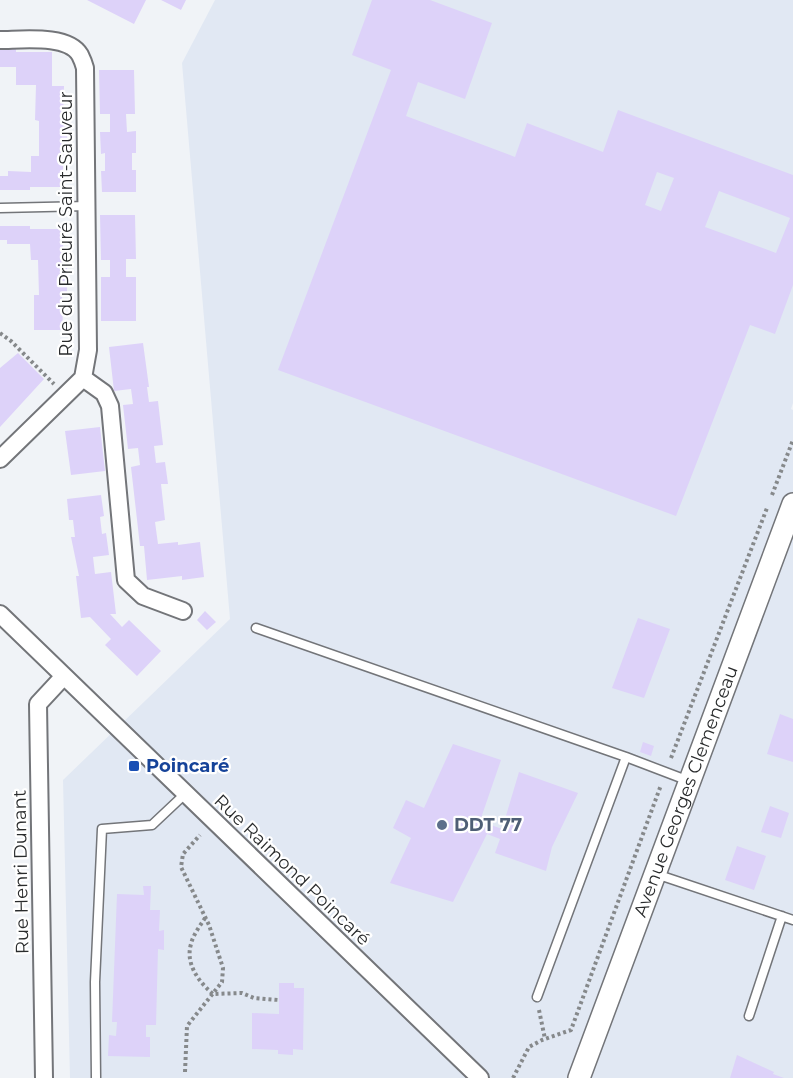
<svg xmlns="http://www.w3.org/2000/svg" width="793" height="1078" viewBox="0 0 793 1078" font-family="Montserrat,sans-serif">
<style>
.built{fill:#e1e8f3}
.building{fill:#ddd2f9;fill-rule:evenodd}
.lines{fill:none;stroke-linecap:round;stroke-linejoin:round}
.service-casing{stroke:#737579;stroke-width:11}
.minor-casing{stroke:#737579;stroke-width:20}
.tertiary-casing{stroke:#737579;stroke-width:24}
.path{stroke:#86898b;stroke-width:4;stroke-dasharray:3 3;stroke-linecap:butt}
.service{stroke:#fff;stroke-width:8}
.minor{stroke:#fff;stroke-width:16}
.tertiary{stroke:#fff;stroke-width:21}
.transit-dot{fill:#1a4fb4;stroke:#fff;stroke-width:2}
.service-dot{fill:#5c6f8a;stroke:#fff;stroke-width:2}
.labels{text-anchor:middle;dominant-baseline:central;stroke-width:4.5;stroke-linejoin:round;paint-order:stroke}
.street-label{font-size:18px;fill:#292b2c;stroke:#fff}
.transit-label{font-size:18px;font-weight:bold;fill:#164399;stroke:#fff;text-anchor:start}
.service-label{font-size:18px;font-weight:bold;fill:#4e5e75;stroke:#fff;text-anchor:start}
</style>
<rect width="100%" height="100%" fill="#f0f3f7"/>
<path class="built" d="M215,0H793V403L791,409L793,410V1078H70L63,780L230,619L182,63Z"/>
<path class="building" d="M87,0H146L134,24Z
M161,0H186L181,10Z
M372,0H430L492,23L465,99L418,82L406,116L515,157L527,123L603,152L618,110L793,175V285L775,334L750,325L676,516L278,370L391,70L352,55ZM657,172L674,178L661,211L645,205ZM719,191L790,218L776,253L705,227Z
M0,48H16V52H52V86H64L63,121H67V156L63,157V187H30V190H0V176H8V171L31,172V156H39V121L35,120L36,85H16V67H0Z
M99,70H134L135,114H126L127,132L136,131V153H132V170H136V192H102L101,171H105V153L101,154L100,132H110V114H100Z
M100,215H135L136,259H126V277H136V321H101V277H110V260H101Z
M0,226H30V229H63V260H67V295H62L63,330H34V295H39L38,260H31L30,244H7V240H0Z
M143,343L149,387H147L149,402L158,401L163,445L154,446L156,463L165,462L168,484H161L165,520L155,522L158,544L178,542V545L200,542L204,577L182,580V576L147,580L144,546H140L131,467L140,465L138,448L128,449L123,405L133,404L131,389L114,391L109,347Z
M18,353L44,379L0,427V368Z
M100,427L105,471L71,475L65,431Z
M101,495L104,516L100,517L102,534L106,533L109,555L93,557L95,574L111,572L116,614H110L122,627L129,620L161,651L137,676L105,645L111,639L90,617L81,618L76,576H79L71,537H75L73,520H69L67,499Z
M205,611L216,622L207,630L197,620Z
M638,618L670,629L644,698L612,688Z
M780,714L793,719V762L767,754Z
M643,742L654,746L651,756L640,752Z
M453,744L501,760L480,821L502,829L519,772L578,793L552,847L546,871L495,853L500,839L487,834L453,902L390,883L411,838L393,828L406,800L424,808Z
M770,806L789,813L781,838L761,832Z
M737,846L766,856L754,890L725,880Z
M143,886H151L150,910H160L159,931L164,930V950L158,949L156,1025H146V1037H150V1057L108,1056L109,1035L116,1036L117,1022H112L117,894L144,895Z
M279,983H294V988H304L303,1050L293,1049V1055L278,1054V1050L252,1049V1013L279,1014Z
M737,1055L774,1072L773,1074L784,1078H730Z"/>
<g class="lines">
<g class="service-casing">
<path id="service" d="M0,208L88,206
M256,628L626,757
M656,874L793,920
M537,997L626,757L689,781
M749,1016L782,916
M96,1078L95,982L102,829L152,825L186,793"/>
</g>
<g class="minor-casing">
<path id="minor" d="M0,40C21,40 68,34 80,55C82,59 84,64 85,68L88,350L83,378
M83,378L104,393L110,406L126,580L143,596L183,611
M0,459L83,378
M0,614L480,1078
M44,1078L38,704L64,676"/>
</g>
<g class="tertiary-casing">
<g id="tertiary">
<path id="s1" d="M579,1078L793,504"/>
</g>
</g>
<path class="path" d="M0,333L11,341L54,384
M772,495L793,440
M671,758L767,508
M205,918C200,926 193,935 191,944C185,964 199,982 213,994L242,993L254,998L279,1000
M539,1010L545,1039
M185,1072L187,1026L222,982L223,968L209,925L181,867L183,854L200,835
M513,1078L529,1047L542,1040L571,1030L661,785"/>
<use href="#service" class="service"/>
<use href="#minor" class="minor"/>
<use href="#tertiary" class="tertiary"/>
</g>
<rect class="transit-dot" x="128" y="760" width="12" height="12" rx="3"/>
<circle class="service-dot" cx="442" cy="825" r="6"/>
<g class="labels">
<g class="street-label">
<text transform="translate(66 224) rotate(-90)">Rue du Prieuré Saint-Sauveur</text>
<text stroke="none"><textPath href="#s1" startOffset="306">Avenue Georges Clemenceau</textPath></text>
<text transform="translate(292 870) rotate(44)">Rue Raimond Poincaré</text>
<text transform="translate(21 872) rotate(-91)">Rue Henri Dunant</text>
</g>
<g class="transit-label">
<text x="146" y="766">Poincaré</text>
</g>
<g class="service-label">
<text x="454" y="825">DDT 77</text>
</g>
</g>
</svg>
